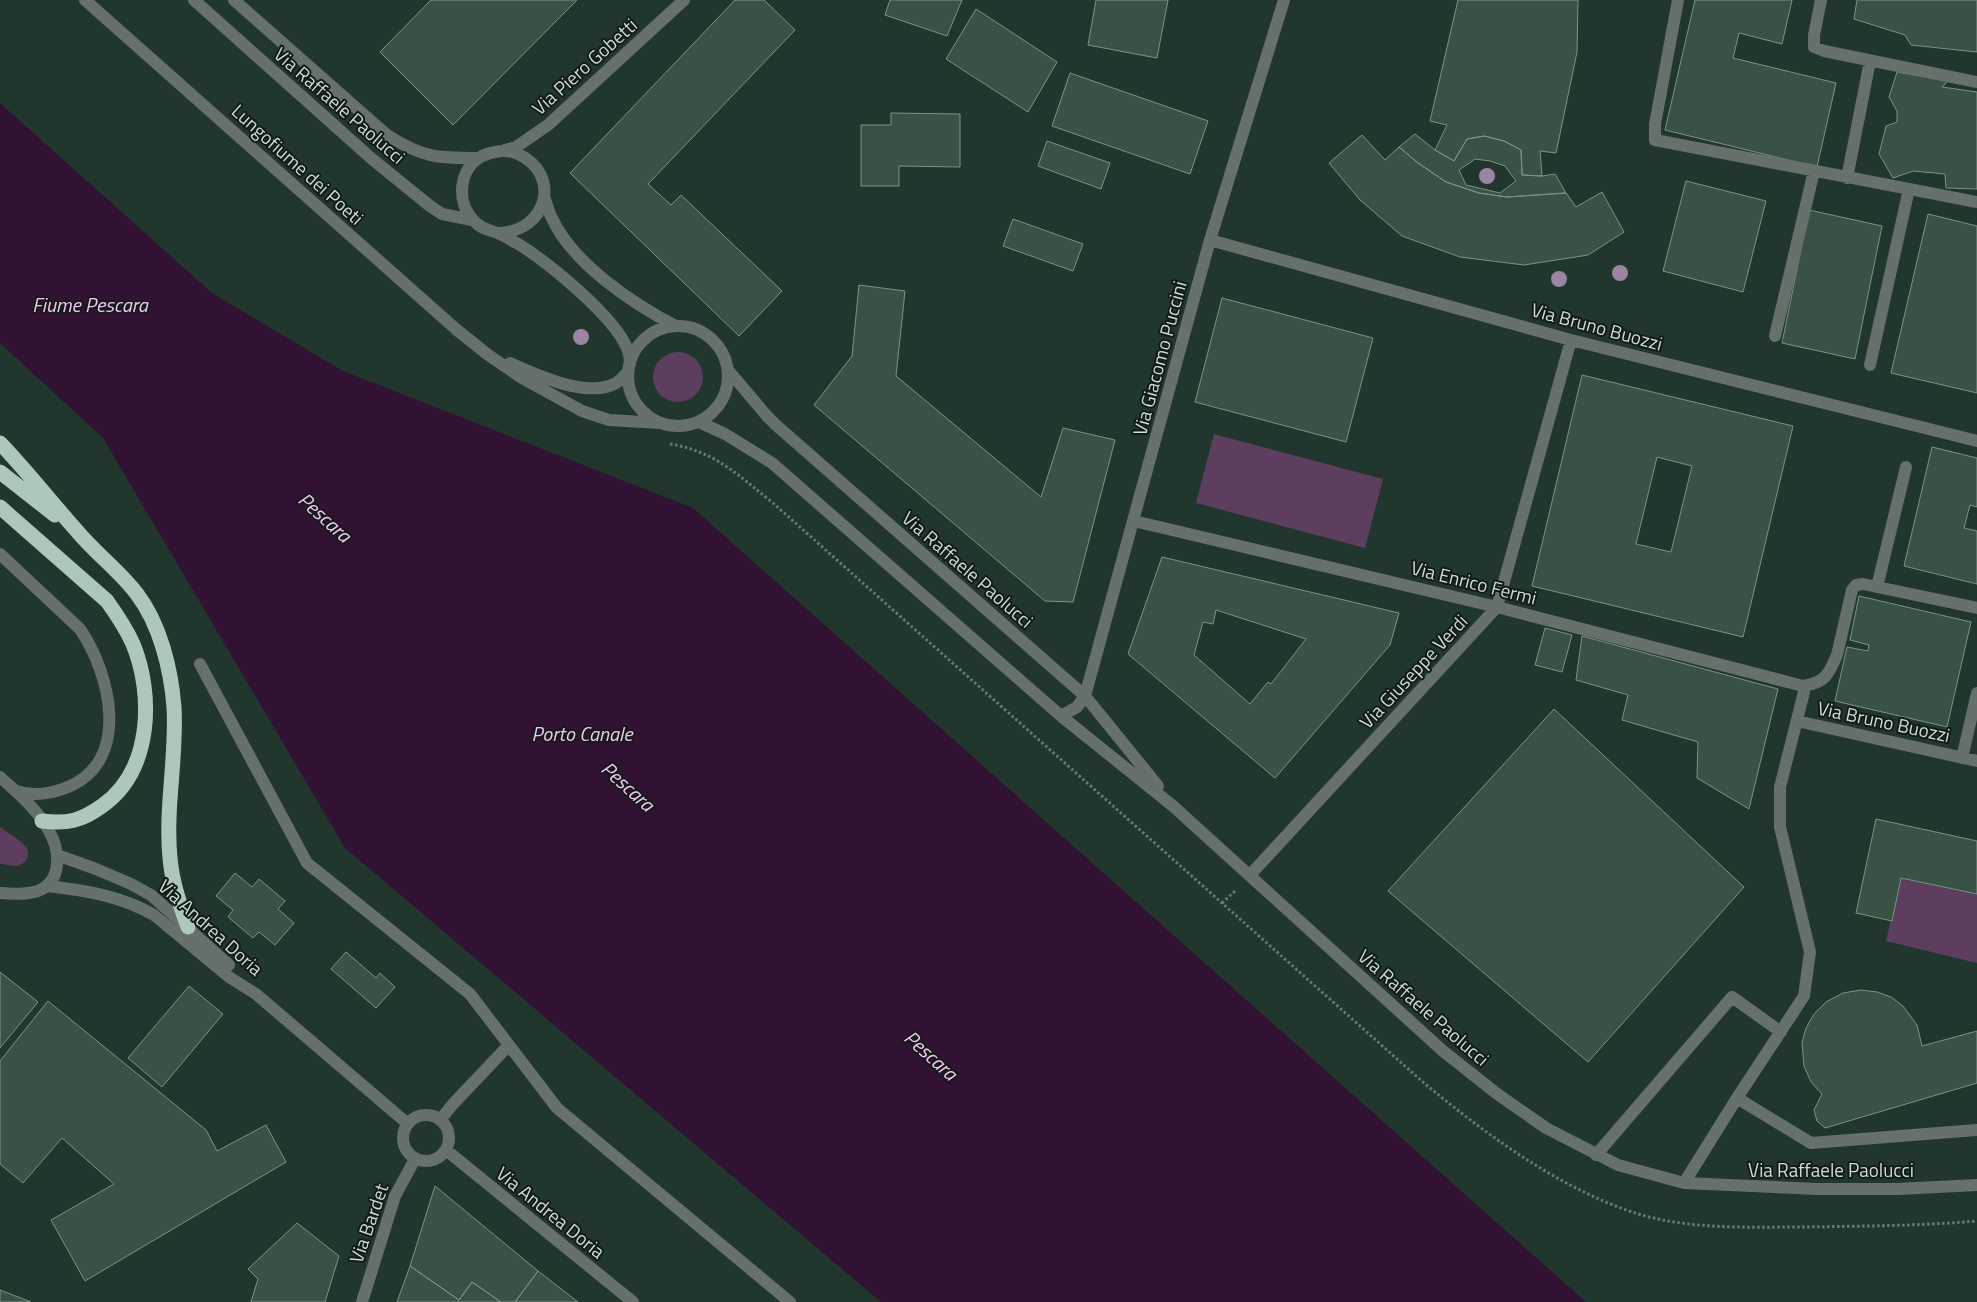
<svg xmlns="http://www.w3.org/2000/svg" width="1977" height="1302" viewBox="0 0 1977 1302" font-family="'Titillium Web',sans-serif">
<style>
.green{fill:#5e3e5f}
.water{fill:#311232}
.building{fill:#3a5146;stroke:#7a9488;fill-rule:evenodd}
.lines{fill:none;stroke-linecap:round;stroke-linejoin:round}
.path{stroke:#677971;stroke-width:3;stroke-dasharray:2.5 2.5;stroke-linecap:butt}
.minor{stroke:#66716b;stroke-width:12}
.highway{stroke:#adc8bb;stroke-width:15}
.tree{fill:#9b85a0}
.labels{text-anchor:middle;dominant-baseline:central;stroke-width:4;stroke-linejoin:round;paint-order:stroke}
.street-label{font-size:19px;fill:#cedbd5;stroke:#121c17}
.water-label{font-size:20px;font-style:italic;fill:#fac0fb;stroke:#121c17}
</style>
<rect width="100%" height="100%" fill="#21372d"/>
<path class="green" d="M653 377a25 25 0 1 1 50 0a25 25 0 1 1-50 0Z
M1214,434L1383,479L1365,548L1196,503Z
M0,827C8,833 19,839 25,846C33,854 25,865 16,866C11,866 5,864 0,864Z
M1901,878L1977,894V963L1886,941Z"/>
<path class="water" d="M0,103L212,293L343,371L693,508L1586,1302H881L345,848L103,438L0,343Z"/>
<path class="building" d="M431,0H577L453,125L380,52Z
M735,0H764L795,30L648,184L671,205L681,195L782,291L739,336L570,173Z
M890,0H962L947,36L885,15Z
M1096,0H1168L1157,58L1088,45Z
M1458,0H1578L1577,52L1556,153L1540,151L1542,176L1522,175L1521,150L1504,141L1484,136L1467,139L1454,161L1435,150L1447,125L1430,121Z
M1695,0H1792L1782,44L1739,33L1733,58L1836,83L1817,167L1665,130Z
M1857,0H1977V52L1911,45L1905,35L1854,19Z
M976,9L1057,62L1028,112L946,59Z
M1897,72L1948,81L1942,87L1977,92V189L1946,188L1945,174L1913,171L1893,178L1879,154L1886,126L1897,122V111L1889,97Z
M1070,73L1208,121L1190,174L1052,126Z
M891,113L960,114V167L899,166V186H861V125H891Z
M1415,134L1435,150L1454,161L1467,139L1484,136L1504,141L1521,150L1522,175L1542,176L1555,174L1566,193L1507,197L1479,193L1446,182L1418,163L1399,147ZM1475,159L1490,161L1505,166L1516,181L1500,193L1466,185L1459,170Z
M1362,135L1385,160L1399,147L1418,163L1446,182L1479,193L1507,197L1566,193L1576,207L1602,192L1624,232L1588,255L1524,265L1460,257L1402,236L1360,200L1329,163Z
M1047,141L1110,163L1101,189L1038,166Z
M1686,181L1766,201L1743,292L1663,271Z
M1809,210L1882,226L1855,359L1782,343Z
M1928,214L1977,226V393L1891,373Z
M1013,219L1083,244L1073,271L1003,246Z
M859,285L905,291L896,376L1041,497L1063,428L1115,440L1073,602L1045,601L814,405L852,356Z
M1222,298L1373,338L1346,442L1195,402Z
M1582,375L1793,426L1743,637L1532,586ZM1657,457L1692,466L1671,552L1636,544Z
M1932,447L1977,458V507L1970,505L1964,528L1977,531V584L1904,566Z
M1162,557L1399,613L1390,645L1275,778L1128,654ZM1216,610L1306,639L1271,684L1268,682L1250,704L1194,655L1203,622L1213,624Z
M1859,596L1971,622L1947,727L1835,701L1847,647L1868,651L1869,645L1850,640Z
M1545,628L1572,635L1562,672L1535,665Z
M1582,636L1778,689L1749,809L1697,778L1698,742L1622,720L1628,695L1576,680Z
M1554,709L1744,887L1588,1062L1388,891Z
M1876,819L1977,841V894L1901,878L1892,921L1856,913Z
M235,873L252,887L259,879L285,901L278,909L294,923L275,945L259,932L253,938L228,917L233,910L216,896Z
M346,952L376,978L380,973L395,987L376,1008L331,969Z
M0,972L38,1002L0,1048Z
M189,986L223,1014L162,1087L128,1058Z
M1861,990L1877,992L1891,997L1903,1006L1917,1025L1922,1046L1977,1031V1083L1825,1128L1817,1121L1814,1110L1822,1094L1811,1082L1804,1066L1802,1042L1806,1028L1814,1014L1826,1002L1843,993Z
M48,1001L206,1130L217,1151L266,1125L286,1162L85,1281L51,1220L114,1184L62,1138L23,1183L0,1164V1061Z
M435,1186L538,1271L515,1302H501L472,1282L459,1300L410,1266Z
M297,1223L339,1256L325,1302H251L258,1279L248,1269Z
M410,1266L459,1300L472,1282L501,1302H397Z
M538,1271L578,1302H515Z
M0,1290L31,1302H0Z"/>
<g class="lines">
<path class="path" d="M670,444C715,451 739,476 773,503L1424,1083C1487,1135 1557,1187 1635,1213C1689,1230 1748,1227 1804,1227C1861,1226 1919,1226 1977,1221
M1222,903L1235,891"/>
<path class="minor" d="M85,0L457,330L487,354L522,378L582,411L609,420L660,423
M194,0L372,159L430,206L442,214L472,220
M234,0L387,135C423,158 437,158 479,158
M1678,0L1655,124V140L1977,202
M1821,0L1814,35V47L1824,51L1977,82
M505,150L516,147L548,125L684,0
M1847,178L1870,61
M544,196C547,204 548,211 552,218C572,263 633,304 676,326
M499,233C548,231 562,174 518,154C507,149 493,151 482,156C458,169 456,203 474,221C482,230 491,230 500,234C507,237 514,242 520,245C550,264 612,315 626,346C629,352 630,358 630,364
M1210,240L1571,340L1977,441
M628 376a50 50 0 1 1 100 0a50 50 0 1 1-100 0Z
M1775,336L1814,171
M510,363C537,375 585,398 614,384C619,382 624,376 628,372
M1870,365L1909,189
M728,370L766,415L776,425L1085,696L1158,786
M699,422L725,434L772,463L1061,716L1173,806L1443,1051L1496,1093L1546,1128L1618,1165L1684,1183L1817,1189H1898L1977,1185
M1134,521L1497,607L1803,686
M0,554L80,629C110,673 132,760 68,787C51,794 34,797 16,791
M1877,587L1906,467
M200,664L307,863L470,994L557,1108L790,1302
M1803,686C1825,683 1829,674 1837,655L1852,590L1856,585L1863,584L1977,608
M1061,716L1077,707L1085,696L1210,240L1284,0
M1797,721L1977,761
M1962,758L1977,693
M0,777C17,792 38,810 49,831C60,850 63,881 38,891C27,895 12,894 0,893
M57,855L96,869L131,884L151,895L229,965
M1250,875L1497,607L1571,340
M47,886C84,890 121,896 154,915L229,977L256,994L408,1124
M1737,1098L1811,1143L1977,1130
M403 1138a23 23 0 1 1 46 0a23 23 0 1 1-46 0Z
M440,1120L453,1104L509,1045
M446,1150L633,1302
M1596,1155L1732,997L1781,1032
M1684,1183L1737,1098L1804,996L1810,952L1780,827V787L1804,692L1803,686
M362,1302L395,1196L415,1159"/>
<path class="highway" d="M0,443C27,471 51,502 77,531C95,553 120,571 137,594C160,624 171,669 174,707C177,757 165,808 170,858C172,882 180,905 188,927
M0,472L55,515
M0,507L107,601C117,615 126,628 133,644C154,695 152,771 102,806C81,821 68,824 42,821"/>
</g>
<g class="tree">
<circle cx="1487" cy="176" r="8"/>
<circle cx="1620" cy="273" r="8"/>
<circle cx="1559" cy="279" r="8"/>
<circle cx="581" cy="337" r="8"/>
</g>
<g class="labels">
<g class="street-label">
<text transform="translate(584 66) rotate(-42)">Via Piero Gobetti</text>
<text transform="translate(340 105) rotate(41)">Via Raffaele Paolucci</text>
<text transform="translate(298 164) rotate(42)">Lungofiume dei Poeti</text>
<text transform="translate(1597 326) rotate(15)">Via Bruno Buozzi</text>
<text transform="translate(1159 358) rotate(-75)">Via Giacomo Puccini</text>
<text transform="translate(968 569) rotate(41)">Via Raffaele Paolucci</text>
<text transform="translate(1474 582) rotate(14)">Via Enrico Fermi</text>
<text transform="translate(1413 671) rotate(-47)">Via Giuseppe Verdi</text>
<text transform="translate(1884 721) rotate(12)">Via Bruno Buozzi</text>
<text transform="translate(211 927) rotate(42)">Via Andrea Doria</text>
<text transform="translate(1424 1007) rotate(41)">Via Raffaele Paolucci</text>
<text x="1831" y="1169">Via Raffaele Paolucci</text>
<text transform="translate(551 1212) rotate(39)">Via Andrea Doria</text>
<text transform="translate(368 1223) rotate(-71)">Via Bardet</text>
</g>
<g class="water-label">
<text x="90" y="304">Fiume Pescara</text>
<text transform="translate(325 517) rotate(42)">Pescara</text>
<text x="582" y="733">Porto Canale</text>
<text transform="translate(628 786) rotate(42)">Pescara</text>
<text transform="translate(931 1055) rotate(42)">Pescara</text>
</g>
</g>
</svg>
